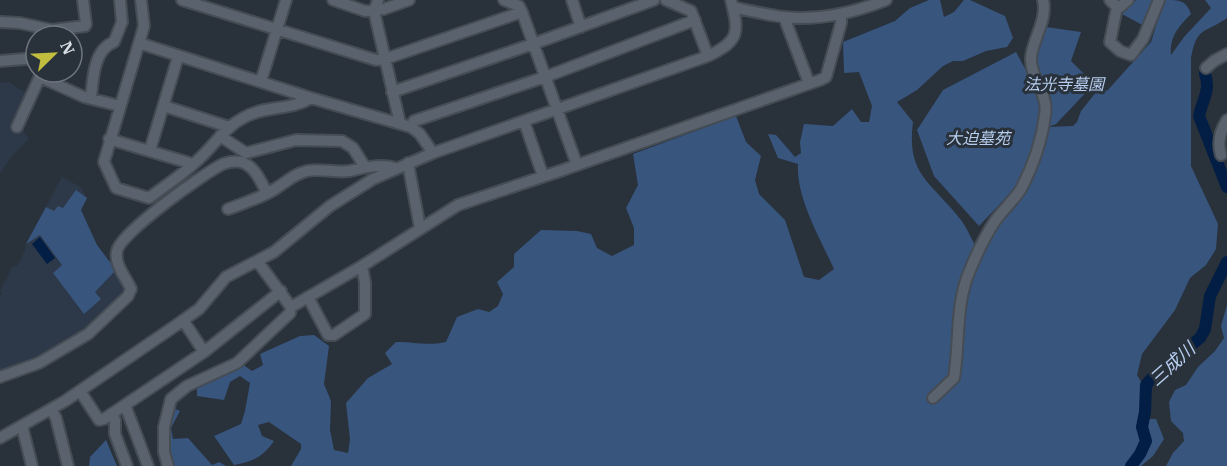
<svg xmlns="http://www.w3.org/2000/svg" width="1227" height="466" viewBox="0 0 1227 466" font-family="'IBM Plex Serif','Noto Sans JP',serif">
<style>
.built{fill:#2d3848}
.green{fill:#38557e}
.water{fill:#021e45}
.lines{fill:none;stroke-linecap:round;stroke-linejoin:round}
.river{stroke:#021e45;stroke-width:12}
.minor-casing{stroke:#454c54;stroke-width:14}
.minor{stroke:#59626d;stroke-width:10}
.labels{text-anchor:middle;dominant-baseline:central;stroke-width:6;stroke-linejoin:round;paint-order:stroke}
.park-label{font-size:16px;font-style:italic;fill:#b6cdee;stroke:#29313b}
.water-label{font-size:18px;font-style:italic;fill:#b6ceef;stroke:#29313b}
</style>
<rect width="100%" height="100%" fill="#29313b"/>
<path class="built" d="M9,82L28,94L21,127L29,139L11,157L0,174V83Z
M62,177L81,187L87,198L81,210L85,221L97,245L129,291L96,325L38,360L0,374V296L2,293L0,290L13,266H17L26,249L25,246Z"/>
<path class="green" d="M929,0H940L944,17L954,12L964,0H970L1005,16L1013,38L1007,47L986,51L963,61H953L943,66L917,90L897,102L913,122C906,176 932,182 961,220C967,228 972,240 977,249L1012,211L1030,185L1044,147L1048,127L1035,63L1046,27L1081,32L1071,61L1094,84L1056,124L1048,127L1073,126L1077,122L1081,111L1101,86L1107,91L1151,42L1164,0C1180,0 1186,0 1191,14C1179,26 1169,37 1171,55L1184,37L1211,8L1205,0H1227V18C1204,34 1197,26 1191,58V166L1218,224L1216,249L1206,265L1190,278L1175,310L1142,354L1137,375L1146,390L1147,406L1139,408L1141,419H1156L1164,439L1153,456L1141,466H291L301,449V444L269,422L258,425L262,436L274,441C263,457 252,462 234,465L214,436L241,424L245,411L250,383L240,376L230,382L224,400L197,396V387L242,364L252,371L263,365L260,354L300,336L314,335L329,346L324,384L331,401L330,430L334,450L348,453L350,439L346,403L368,378L392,364L385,353L396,342C415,342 428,346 446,342L457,317L478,309L489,312L498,306L503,294L497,282L514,267V254L541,230L577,231L591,234L597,248L612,256L634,245V228L626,208L638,185L633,154L736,116L746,142L761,156L755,180L759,194L785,220L804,277L819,280L834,269C820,238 796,198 798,164L778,158L768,134L776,135L795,157L801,153L800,142L804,124L833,126L852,109L861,122H869L872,106L859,72L844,73L843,42L895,21L910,8Z
M1136,0H1158L1146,27L1122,14Z
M1016,52L1042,100L1038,131L1019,184L979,226L934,176L917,130L943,90Z
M76,190L87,198L81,210L97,245L116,270L95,292L101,299L84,314L53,273L62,265L40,235L26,244L46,207L54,211L58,206L63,208Z
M1227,305V466H1166L1173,453L1184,441L1183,433L1171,421L1169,402L1175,390L1186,385L1198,367L1215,351L1224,338L1221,326Z
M173,408L180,411L171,428L173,439L188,438L212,465L219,462L226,466H172L166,442Z
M106,440L117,466H89L90,457Z"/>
<path class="water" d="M40,237L55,258L47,264L32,244Z"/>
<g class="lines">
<path class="river" d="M1205,74C1211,90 1202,101 1199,116L1227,187
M1131,466L1140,454L1146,441L1142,427L1145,412L1146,385L1153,377L1200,338L1205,329L1210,296L1227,262"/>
<g class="minor-casing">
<path id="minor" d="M141,0L144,26L104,162L116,188L149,198C166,185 185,173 200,158C215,144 226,126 245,117C266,105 290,111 311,98
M182,0L376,60L385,59L522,12
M333,0L365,11L384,9L409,0
M378,0L374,11L400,123
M504,0L519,6L522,12L577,165
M572,0L581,27
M666,0L691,11L708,56
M1110,0L1117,7H1120L1128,0
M733,7C750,11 767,15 784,17C819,21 853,13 886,0
M1117,7L1110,42L1120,51L1131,55L1143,39L1159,0
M784,17L809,83
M0,22L20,23L52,30L85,26L86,24L83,0
M139,43L311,98L411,127L420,134L433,153
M0,61L36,58
M1206,68L1214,61L1227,54
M40,77L84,97L120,106
M261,81L286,0
M392,92L533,44L654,0
M91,98C93,80 93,50 114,42L122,22L120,0
M164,106L229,127
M524,121L543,176
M17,127L42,72
M411,127L414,121L545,77L695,20
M220,136L246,153L296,140L342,141L353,148L365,167
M109,139L193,164
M150,150L178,57
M1221,155C1217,142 1220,131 1227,120
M408,163L420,228
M228,209C244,203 261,198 275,189C288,181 292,175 307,171C321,168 335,173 349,171C364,168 380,163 395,168
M258,262L291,307
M308,297L328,335H334L365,314V283L362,266
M183,320L204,352
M0,377L39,363L88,334L128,296L131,289C126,277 114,265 117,251C120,233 204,173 223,164C228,162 236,161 241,162C255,166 261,182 267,193
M80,391L99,420L104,419L204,352L281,291
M933,398L954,378C960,342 955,304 970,270C977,253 985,236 995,221C1003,210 1014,200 1021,189C1033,166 1042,140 1045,115C1049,94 1030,78 1031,58C1032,41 1048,19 1043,0
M125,405L148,466
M51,409L56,418L68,466
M111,414L115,420V434L127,466
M22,426L32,466
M0,438L65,401L175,326L199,309L226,277L274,252L330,206L373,179L433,153L708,56C740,41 739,32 731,0
M168,466L164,452V427L171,399L187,386L237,363L290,313L291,307L362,266L458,205L557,172L820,80L826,77L841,23V15"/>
</g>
<use href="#minor" class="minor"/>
</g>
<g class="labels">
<g class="park-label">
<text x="1064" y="84">法光寺墓園</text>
<text x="978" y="138">大迫墓苑</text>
</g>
<g class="water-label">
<text transform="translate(1172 364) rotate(-42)">三成川</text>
</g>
</g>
<g transform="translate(54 54) rotate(66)"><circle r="28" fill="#29313b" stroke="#6f767f" stroke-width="1.5"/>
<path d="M0-4.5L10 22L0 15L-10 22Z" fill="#c2bd3f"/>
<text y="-9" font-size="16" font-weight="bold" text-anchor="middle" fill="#d8dde4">N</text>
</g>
</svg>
